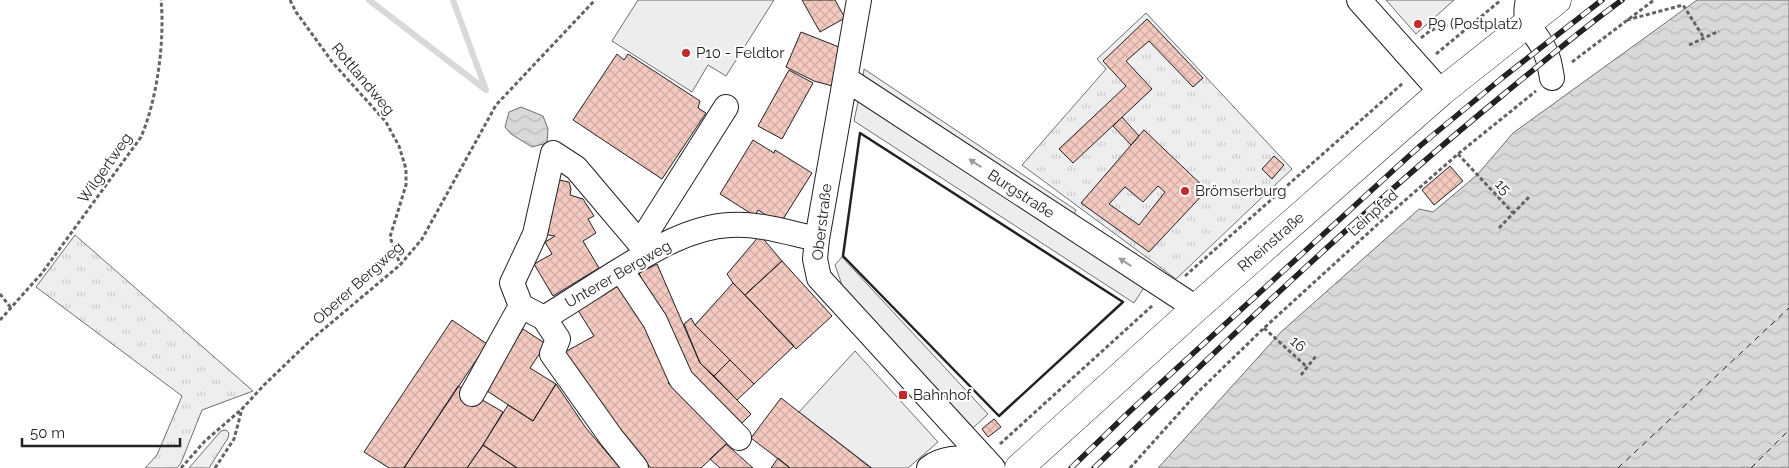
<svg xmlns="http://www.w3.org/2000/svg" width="1789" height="468" viewBox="0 0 1789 468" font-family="Raleway,sans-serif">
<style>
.grass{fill:url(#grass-tufts);stroke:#6f6f6f}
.parking{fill:#ededed;stroke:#6f6f6f}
.water{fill:url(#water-waves);stroke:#6f6f6f}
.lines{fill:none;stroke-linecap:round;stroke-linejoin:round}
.stream{stroke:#d9d9d9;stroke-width:6}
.ferry{stroke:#222;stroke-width:1;stroke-dasharray:6 5;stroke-linecap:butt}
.building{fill:url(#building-cross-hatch);stroke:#222;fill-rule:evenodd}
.minor-casing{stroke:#222;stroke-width:26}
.major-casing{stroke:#222;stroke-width:29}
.path{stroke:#646464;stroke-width:3;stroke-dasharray:4 2.5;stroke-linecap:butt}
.minor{stroke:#fff;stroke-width:24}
.major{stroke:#fff;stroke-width:28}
.rail-casing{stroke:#222;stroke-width:5.5}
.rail{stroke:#fff;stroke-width:4;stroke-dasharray:11;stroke-linecap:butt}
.wall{stroke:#222;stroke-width:2.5}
.oneway{fill:#9c9c9c}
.poi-dot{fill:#c62828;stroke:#fff;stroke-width:2}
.labels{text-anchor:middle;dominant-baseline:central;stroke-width:4;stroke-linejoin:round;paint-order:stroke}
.poi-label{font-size:15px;fill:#222;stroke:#fff;text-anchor:start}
.street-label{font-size:15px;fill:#222;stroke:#fff}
</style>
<defs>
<pattern id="grass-tufts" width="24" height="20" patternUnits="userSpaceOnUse" patternTransform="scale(1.25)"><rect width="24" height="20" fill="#eee"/><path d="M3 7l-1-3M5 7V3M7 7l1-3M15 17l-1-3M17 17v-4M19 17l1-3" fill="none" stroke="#ccc"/></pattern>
<pattern id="water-waves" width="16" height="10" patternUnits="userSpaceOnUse" patternTransform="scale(1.25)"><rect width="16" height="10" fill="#d9d9d9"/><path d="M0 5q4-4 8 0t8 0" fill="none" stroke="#bababa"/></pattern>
<pattern id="building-cross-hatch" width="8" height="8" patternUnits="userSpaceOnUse" patternTransform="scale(1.25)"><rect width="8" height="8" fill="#f3c9c0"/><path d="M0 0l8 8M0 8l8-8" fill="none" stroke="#d0aca5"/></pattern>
</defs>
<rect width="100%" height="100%" fill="#fff"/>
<path class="grass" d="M1146,13L1292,169L1176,279L1022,165L1106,69L1097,59Z
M75,235L253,391L202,410L181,463L177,468H145L157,455L182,396L36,287Z
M226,430L229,433L228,438L209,468H189L221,431Z"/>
<path class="parking" d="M638,0H774L726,76L708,65L692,92L612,41Z
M1386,0H1454L1416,34Z
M864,69L1076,210L1068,225L862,85Z
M859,97L1145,286L1134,303L854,121Z
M842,257L988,414L973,428L842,285L835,265Z
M855,351L938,442L908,468H872L799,412Z"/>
<path class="water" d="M1697,0H1789V468H1158L1281,332L1419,209L1433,212L1477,175L1513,133Z
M521,107L543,116L548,129L547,143L532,147L511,134L505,127L509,112Z"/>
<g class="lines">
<path class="stream" d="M369,0L486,90
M453,0L486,90"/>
<path class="ferry" d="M1618,468L1789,308
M1751,468L1789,430"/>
</g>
<path class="building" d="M802,0H835L845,18L820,32Z
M1147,19L1203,78L1193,87L1149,41L1126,61L1152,89L1073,163L1059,149L1126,86L1103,61Z
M801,32L839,47L836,87L814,81L786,67Z
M617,54L624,60L628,54L700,101L698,108L706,113L662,179L573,120Z
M789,70L813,83L782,139L758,126Z
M1122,117L1139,136L1131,145L1113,126Z
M1144,130L1207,190L1149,252L1081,203ZM1158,186L1165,192L1139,225L1109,204L1125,187L1143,202Z
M753,140L774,153L775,150L812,173L780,224L758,210L755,216L720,194Z
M1274,156L1284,165L1272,179L1262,169Z
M1450,166L1463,181L1434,205L1422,190Z
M554,179L569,182L571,189L570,195L583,199L594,216L588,219L596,233L583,241L599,268L553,296L534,264L552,254L545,242L555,236L543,234Z
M760,235L782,261L745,295L733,283L727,274Z
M782,261L832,316L796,349L745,295Z
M657,264L700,363L751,414L737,428L683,374L639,273Z
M621,281L675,376L668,383L732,439L701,468H651L612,425L565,352L594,336L574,304Z
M733,283L794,346L754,384L695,325Z
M691,318L695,325L730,360L714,376L700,363L684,324Z
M452,320L487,344L404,468H389L364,452Z
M523,329L546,344L530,368L556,384L533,421L484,389Z
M730,360L754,384L737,400L714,376Z
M556,384L586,428L620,468H517L483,445L508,405L533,421Z
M458,386L503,412L483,445L467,468H404Z
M781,398L871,468H790L751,438Z
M994,419L1001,427L988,437L982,429Z
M726,444L753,468H720L710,459Z
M483,445L517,468H467Z
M778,458L790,468H771Z"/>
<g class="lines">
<g class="minor-casing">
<path id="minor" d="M859,0L817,239L815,259L819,278L993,468
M1359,0L1441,92
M1528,0C1522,24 1533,29 1543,47C1549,57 1550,67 1552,78
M846,79L1196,308
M640,243L726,107
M621,270L655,321L681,379L739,438
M521,306L512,283L535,234L553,153L576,168L648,253
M544,318L558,339L552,354L611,437L636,468
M472,394L521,306L544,318C567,304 590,289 612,275C648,253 688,227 730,225C760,223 789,233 817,239
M929,468C944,456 966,458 984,458"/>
</g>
<g class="major-casing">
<path id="major" d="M1019,468L1196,308L1441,92L1557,0"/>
</g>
<path class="path" d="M290,0L296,12L333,63L386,122L399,146L406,169V185L390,237L400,264
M1627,20L1683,5L1704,38
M1421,38C1437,24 1448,24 1468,26
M1689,45L1719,31
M1436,54L1501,0
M1572,62L1654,0
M1458,154L1513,213
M1499,228L1529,197
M1185,276L1403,83
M0,294L11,308
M0,320L42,273L141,137C157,100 165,41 161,0
M1264,328L1307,367
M1301,375L1316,356
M1000,444L1153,305
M181,468L205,441L242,409L264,385L312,339L400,265L422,239L496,105L595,0
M215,468L234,439L242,409
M1130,468L1198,392L1264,328L1378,224L1458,154L1536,91"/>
<use href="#minor" class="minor"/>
<use href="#major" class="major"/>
<g class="rail-casing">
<path id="rail" d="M1071,468L1129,412L1421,145L1502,78L1602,0
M1094,468C1227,340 1361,211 1504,94C1543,62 1582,29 1622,0"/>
</g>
<use href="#rail" class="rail"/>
<path class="wall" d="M860,133L1123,302L999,416L843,256Z"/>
</g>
<defs><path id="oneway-solid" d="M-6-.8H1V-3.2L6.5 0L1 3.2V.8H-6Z" transform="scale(1.25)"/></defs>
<g class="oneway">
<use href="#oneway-solid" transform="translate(975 163) rotate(-147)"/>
<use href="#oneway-solid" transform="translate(1125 262) rotate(-147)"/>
</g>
<g class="poi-dot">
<circle cx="1418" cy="24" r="5"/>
<circle cx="686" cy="53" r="5"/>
<circle cx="1185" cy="191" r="5"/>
<rect x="898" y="390" width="10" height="10" rx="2.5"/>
</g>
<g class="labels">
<g class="poi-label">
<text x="1428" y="24">P9 (Postplatz)</text>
<text x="696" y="53">P10 - Feldtor</text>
<text x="1195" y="191">Brömserburg</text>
<text x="913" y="395">Bahnhof</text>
</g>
<g class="street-label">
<text transform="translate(363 79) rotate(50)">Rottlandweg</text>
<text transform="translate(105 168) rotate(-55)">Wilgertweg</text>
<text transform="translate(1503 187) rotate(47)">15</text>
<text transform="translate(1021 194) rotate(33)">Burgstraße</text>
<text transform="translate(1373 213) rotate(-42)">Leinpfad</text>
<text transform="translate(822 222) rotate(-83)">Oberstraße</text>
<text transform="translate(1271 242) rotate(-41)">Rheinstraße</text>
<text transform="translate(618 274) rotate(-30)">Unterer Bergweg</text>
<text transform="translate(358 283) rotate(-42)">Oberer Bergweg</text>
<text transform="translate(1298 344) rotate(42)">16</text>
</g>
</g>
<path d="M22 438v8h158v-8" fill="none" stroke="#222222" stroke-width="2.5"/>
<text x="30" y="438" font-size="15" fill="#222222" stroke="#ffffff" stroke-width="4" paint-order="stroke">50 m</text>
</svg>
